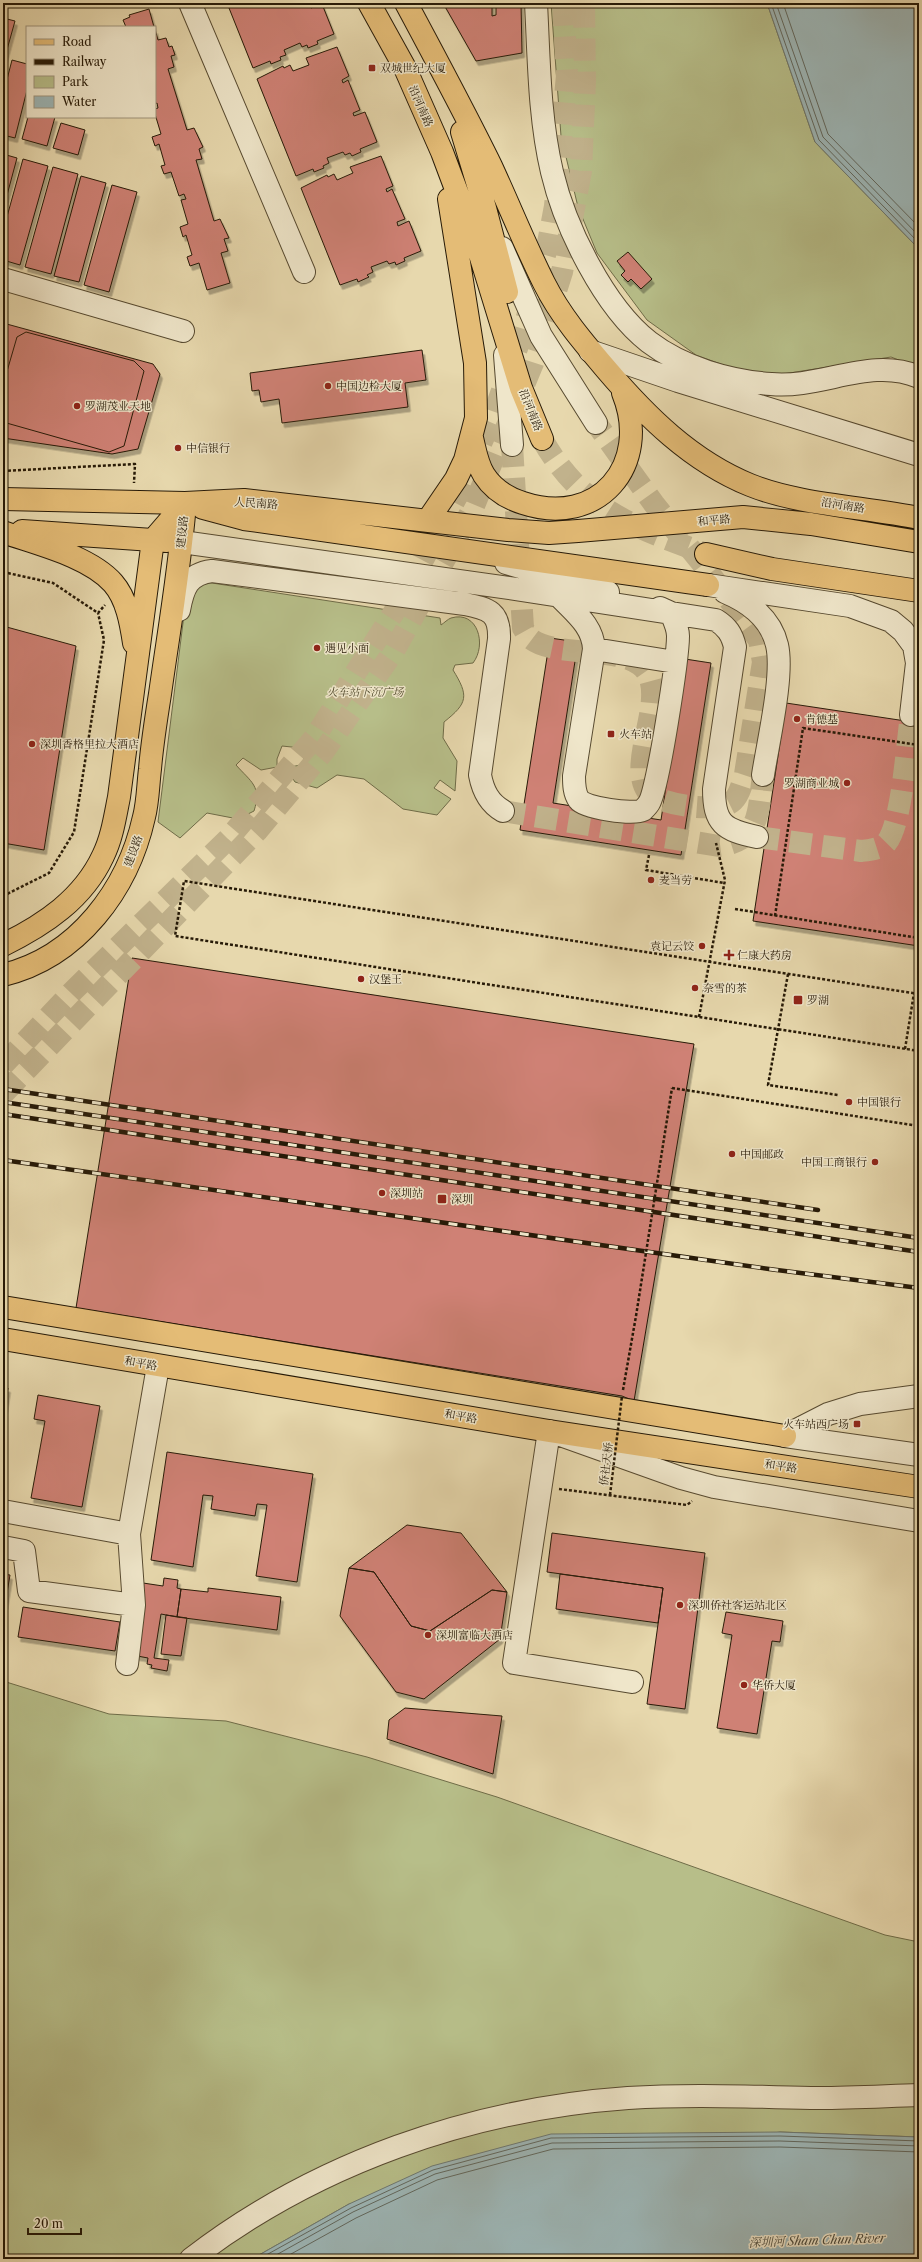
<svg xmlns="http://www.w3.org/2000/svg" width="922" height="2262" viewBox="0 0 922 2262" font-family="'Libre Caslon Text','Noto Serif SC',serif">
<style>
.green{fill:#b7be89;stroke:#6f6c48}
.water{fill:#9db6b6;stroke:#6e7870}
.lines{fill:none;stroke-linecap:round;stroke-linejoin:round}
.shore{stroke:#62685e;stroke-width:1}
.building{fill:#cf8174;stroke:#271a07;filter:url(#shadow)}
.minor-tunnel{stroke:#c1b28c;stroke-width:22;stroke-dasharray:22 11;stroke-linecap:butt}
.major-tunnel{stroke:#c1b28c;stroke-width:22;stroke-dasharray:22 11;stroke-linecap:butt}
.highway-tunnel{stroke:#c1b28c;stroke-width:22;stroke-dasharray:22 11;stroke-linecap:butt}
.minor-casing{stroke:#574a30;stroke-width:24}
.major-casing{stroke:#271a07;stroke-width:24}
.path{stroke:#271a07;stroke-width:2.5;stroke-dasharray:3 2;stroke-linecap:butt}
.minor{stroke:#efe6ca;stroke-width:22}
.major{stroke:#e4bc76;stroke-width:22}
.rail-casing{stroke:#271a07;stroke-width:4.5}
.rail{stroke:#efe6ca;stroke-width:3;stroke-dasharray:9;stroke-linecap:butt}
.path-bridge{stroke:#271a07;stroke-width:2.5;stroke-dasharray:3 2;stroke-linecap:butt}
.poi-dot{fill:#8f2418;stroke:#efe6ca;stroke-width:1.5}
.labels{text-anchor:middle;dominant-baseline:central;stroke-width:3;stroke-linejoin:round;paint-order:stroke}
.poi-label{font-size:11px;fill:#271a07;stroke:#efe6ca;text-anchor:start}
.street-label{font-size:11px;fill:#271a07;stroke:#efe6ca}
.park-label{font-size:11px;font-style:italic;fill:#524b2e;stroke:#efe6ca}
.water-label{font-size:12px;font-style:italic;fill:#4a493c;stroke:#efe6ca}
</style>
<defs>
<filter id="shadow"><feDropShadow dx="2.5" dy="4.5" stdDeviation="0" flood-color="#0004"/></filter>
</defs>
<rect width="100%" height="100%" fill="#e7d8ad"/>
<filter id="stains"><feTurbulence type="fractalNoise" baseFrequency=".005" numOctaves="4"/><feColorMatrix values="0 0 0 0 .2 0 0 0 0 .09 0 0 0 0 .02 0 0 0 .5 -.17"/></filter>
<radialGradient id="worn" r=".72"><stop offset=".6" stop-color="#630" stop-opacity="0"/><stop offset="1" stop-color="#630" stop-opacity=".3"/></radialGradient>
<path class="green" d="M551,3H767L815,142L919,249V368L891,357L783,374L745,373L696,355L647,320L597,253L578,207L561,136Z
M199,581L440,618L441,625C444,623 448,619 451,618C478,610 487,645 473,663L455,665L453,670C469,696 468,703 444,722L443,738L457,761L455,791L440,780L434,788L451,799L437,815L403,809L364,779L337,775L317,788L295,782L286,768L305,764L301,748L282,746L277,759V767L261,770L243,758L236,765C251,782 262,786 254,811L238,819L207,813L180,838L158,822L186,599Z
M3,1681L109,1714L226,1721L367,1757L497,1797L885,1935L919,1942V2137L780,2132L349,2204L252,2259H3Z"/>
<path class="water" d="M767,3H919V249L815,142Z
M780,2132L919,2137V2259H252L349,2204L432,2166L551,2134Z"/>
<g class="lines">
<path class="shore" d="M771,3L819,140L919,243
M776,3L823,137L919,236
M783,3L828,134L919,227
M259,2259L351,2208L433,2170L551,2138L780,2136L919,2141
M269,2259L353,2212L435,2174L552,2143L780,2141L919,2146
M282,2259L356,2218L437,2180L553,2149L780,2147L919,2152"/>
</g>
<path class="building" d="M227,3H315L310,5L311,8L322,4L334,34L317,41L318,44L308,48L307,45L302,47L300,43L284,50L286,55L280,57L281,60L271,64L270,61L253,68Z
M443,3H492V16L496,15V3H521L522,53L476,61Z
M149,9L154,27H126L123,20L130,17L129,15Z
M3,18L15,21L3,64Z
M155,29L158,40L166,38L169,47L172,46L175,55L171,56L174,67L168,69L187,130L194,128L203,147L199,149L202,159L196,160L214,221L220,219L229,238L224,239L228,251L221,253L230,283L207,290L199,263L190,266L187,257L192,255L186,235L183,237L180,227L188,224L181,200L186,199L184,194L179,196L171,172L164,174L161,166L165,165L159,144L155,146L152,137L161,134L155,114V109L158,108L157,103L155,104Z
M337,47L349,76L342,80L343,83L348,80L360,110L353,113L354,116L365,112L377,142L360,149L361,152L352,156L350,153L345,155L343,152L327,158L329,163L323,166L324,168L314,172L313,169L296,176L257,79L283,66L284,68L290,65L293,71L309,65L306,58Z
M12,60L27,64V90L15,138L3,135V95Z
M28,117H55L47,146L22,139Z
M61,123L85,130L78,155L53,148Z
M3,154L17,158L3,210Z
M381,156L393,186L386,189L387,192L392,189L405,219L397,222L398,226L409,221L421,251L404,258L405,261L396,265L395,262L389,264L387,261L371,267L373,272L367,275L369,277L358,282L357,279L340,285L301,188L327,175L328,177L334,174L337,180L353,173L350,167Z
M23,159L48,166L20,265L3,260V231Z
M53,167L78,174L51,274L25,267Z
M81,176L106,183L79,282L54,276Z
M112,185L137,192L109,292L84,285Z
M628,252L652,279L641,289L631,279L628,282L621,275L625,271L617,261Z
M3,323L153,364L160,374L138,449L112,454L3,438Z
M26,332L134,361L144,371L124,446L109,452L3,422V385L17,337Z
M422,350L426,380L405,383L408,407L282,423L279,399L261,402L259,390L252,391L250,373Z
M3,626L76,646L44,850L3,843Z
M550,638L578,642L553,803L661,820L685,659L711,663L681,855L520,830Z
M786,703L919,723V946L753,921Z
M132,958L694,1044L634,1401L622,1396L76,1308Z
M3,1387L8,1388L3,1419Z
M38,1395L100,1406L82,1507L31,1498L45,1421L34,1419Z
M167,1452L313,1474L297,1582L256,1576L267,1505L257,1504L255,1516L211,1509L213,1496L203,1495L193,1567L151,1560Z
M407,1525L461,1533L507,1592L492,1590L430,1631L411,1626L374,1572L349,1568Z
M552,1533L705,1553L685,1709L647,1704L663,1588L547,1572Z
M349,1568L374,1572L411,1626L430,1631L492,1590L507,1592L500,1639L424,1699L396,1692L340,1616Z
M3,1574L10,1575L5,1605H3Z
M560,1574L663,1588L658,1623L556,1609Z
M164,1578L178,1580L177,1588L181,1589L177,1617L161,1614L154,1658L169,1660L167,1671L151,1668L152,1665L147,1664L148,1658L132,1655L143,1583L163,1586Z
M208,1588L281,1597L277,1630L177,1617L181,1589L208,1592Z
M23,1607L120,1622L115,1651L18,1637Z
M726,1612L783,1621L780,1642L772,1641L757,1734L717,1728L732,1635L722,1633Z
M166,1615L187,1618L181,1656L161,1654Z
M405,1708L502,1716L493,1774L387,1739L389,1720Z"/>
<g class="lines">
<path class="minor-tunnel" d="M512,445L523,628C525,631 527,636 530,638C551,657 615,646 640,665C673,690 626,759 647,791C657,805 720,814 733,801C740,794 742,783 745,774L763,662L759,640L701,562L654,504L596,423
M503,811L719,846C761,841 758,810 763,775
M757,837L861,851C870,850 881,849 887,842C902,823 907,743 911,715"/>
<path class="major-tunnel" d="M542,439C582,510 635,527 706,554"/>
<path class="highway-tunnel" d="M3,1065L73,991L228,839L315,737L401,601L463,485L493,416L522,334L547,248L555,206L567,75L563,3
M3,1094L258,830L324,751L394,651L473,508L533,363L562,272L581,171L585,81L584,3"/>
<g class="minor-casing">
<path id="minor" d="M190,3L304,272
M536,3C539,59 539,117 552,172C565,227 604,307 649,342C683,368 730,381 771,384C821,389 871,356 919,377
M502,248L541,336L596,423
M3,279L183,331
M590,351L678,381L919,455
M505,355L512,445
M182,542L516,589L716,620C727,627 732,634 735,647L714,789C714,824 724,830 757,837
M506,563L608,592
M708,585L850,606L891,621L903,631L914,646L917,663L911,715
M725,592C749,602 771,619 777,645C784,675 768,742 763,775
M560,597C575,613 593,626 594,649L574,776C574,784 574,793 579,800C585,808 633,815 643,810C645,808 648,805 649,803C658,790 678,657 678,636C678,628 674,620 671,613L660,608
M179,610C183,588 188,574 212,571L465,604C489,609 500,612 499,639L480,775C483,791 489,803 503,811
M594,649L675,662
M785,1436L828,1414L860,1404L919,1396
M785,1436L919,1455
M3,1511L129,1534
M3,1547L24,1551L29,1591L134,1605
M127,1664L134,1605L129,1534L158,1366
M632,1682L514,1663L549,1431L681,1478L714,1487L919,1521
M191,2259C316,2163 471,2109 628,2098C692,2094 755,2097 819,2098C852,2098 886,2096 919,2095"/>
</g>
<g class="major-casing">
<path id="major" d="M369,3L405,68L442,152L478,248L521,388L542,439
M406,3C435,57 464,111 491,166C509,205 525,245 544,283C560,315 583,342 606,369C646,416 691,461 750,485C799,505 867,507 919,518
M462,132L485,208L507,292
M472,438C475,450 477,464 484,475C493,489 507,498 523,503C598,528 652,465 623,393
M3,499L185,503L244,500L508,530L549,533L578,531L743,517L811,524L919,542
M203,508L244,519L708,585
M428,520L456,479L465,460L476,418L475,363L449,199
M22,531L167,541
M3,532C37,544 89,556 113,583C127,599 131,623 134,643
M706,554L772,569L919,591
M3,945C44,925 83,899 103,856C112,838 115,817 119,797L153,540L185,503
M3,975C78,957 128,889 144,817C148,802 148,785 150,769C152,744 156,719 160,694C169,630 180,567 185,503
M3,1307L785,1436
M3,1339L549,1431L919,1487"/>
</g>
<path class="path" d="M3,471L135,464L134,483
M3,572L53,583L98,613L105,605
M649,855L646,870L724,883
M3,896L49,873L74,832L104,640L98,613
M735,909L919,938
M775,916L803,728L919,745
M788,974L768,1085L838,1095
M919,994L184,881L175,936L919,1051
M699,1017L725,880L716,843
M905,1049L914,993
M672,1088L919,1126
M623,1390L636,1316
M559,1489L687,1505L692,1501"/>
<use href="#minor" class="minor"/>
<use href="#major" class="major"/>
<g class="rail-casing">
<path id="rail" d="M3,1089L818,1210
M3,1102L919,1238
M3,1114L919,1252
M3,1160L769,1269L919,1288"/>
</g>
<use href="#rail" class="rail"/>
<path class="path-bridge" d="M636,1316L672,1088
M610,1495L622,1396"/>
</g>
<g class="poi-dot">
<rect x="368" y="64" width="8" height="8" rx="2"/>
<circle cx="328" cy="386" r="4"/>
<circle cx="77" cy="406" r="4"/>
<circle cx="178" cy="448" r="4"/>
<circle cx="317" cy="648" r="4"/>
<circle cx="797" cy="719" r="4"/>
<rect x="607" y="730" width="8" height="8" rx="2"/>
<circle cx="32" cy="744" r="4"/>
<circle cx="847" cy="783" r="4"/>
<circle cx="651" cy="880" r="4"/>
<circle cx="702" cy="946" r="4"/>
<path d="M727 949h4v4h4v4h-4v4h-4v-4h-4v-4h4z"/>
<circle cx="361" cy="979" r="4"/>
<circle cx="695" cy="988" r="4"/>
<rect x="793" y="995" width="10" height="10" rx="2"/>
<circle cx="849" cy="1102" r="4"/>
<circle cx="732" cy="1154" r="4"/>
<circle cx="875" cy="1162" r="4"/>
<circle cx="382" cy="1193" r="4"/>
<rect x="437" y="1194" width="10" height="10" rx="2"/>
<rect x="853" y="1420" width="8" height="8" rx="2"/>
<circle cx="680" cy="1605" r="4"/>
<circle cx="428" cy="1635" r="4"/>
<circle cx="744" cy="1685" r="4"/>
</g>
<g class="labels">
<g class="poi-label">
<text x="380" y="68">双城世纪大厦</text>
<text x="336" y="386">中国边检大厦</text>
<text x="85" y="406">罗湖茂业天地</text>
<text x="186" y="448">中信银行</text>
<text x="325" y="648">遇见小面</text>
<text x="805" y="719">肯德基</text>
<text x="619" y="734">火车站</text>
<text x="40" y="744">深圳香格里拉大酒店</text>
<text x="839" y="783" text-anchor="end">罗湖商业城</text>
<text x="659" y="880">麦当劳</text>
<text x="694" y="946" text-anchor="end">袁记云饺</text>
<text x="737" y="955">仁康大药房</text>
<text x="369" y="979">汉堡王</text>
<text x="703" y="988">奈雪的茶</text>
<text x="807" y="1000">罗湖</text>
<text x="857" y="1102">中国银行</text>
<text x="740" y="1154">中国邮政</text>
<text x="867" y="1162" text-anchor="end">中国工商银行</text>
<text x="390" y="1193">深圳站</text>
<text x="451" y="1199">深圳</text>
<text x="849" y="1424" text-anchor="end">火车站西广场</text>
<text x="688" y="1605">深圳侨社客运站北区</text>
<text x="436" y="1635">深圳富临大酒店</text>
<text x="752" y="1685">华侨大厦</text>
</g>
<g class="street-label">
<text transform="translate(421 106) rotate(66)">沿河南路</text>
<text transform="translate(531 410) rotate(68)">沿河南路</text>
<text transform="translate(256 503) rotate(4)">人民南路</text>
<text transform="translate(843 505) rotate(9)">沿河南路</text>
<text transform="translate(714 520) rotate(-5)">和平路</text>
<text transform="translate(182 532) rotate(-84)">建设路</text>
<text transform="translate(133 851) rotate(-70)">建设路</text>
<text transform="translate(141 1363) rotate(10)">和平路</text>
<text transform="translate(461 1416) rotate(10)">和平路</text>
<text transform="translate(606 1464) rotate(-83)">侨社天桥</text>
<text transform="translate(781 1466) rotate(9)">和平路</text>
</g>
<g class="park-label">
<text x="365" y="692">火车站下沉广场</text>
</g>
<g class="water-label">
<text transform="translate(817 2240) rotate(-2)">深圳河 Sham Chun River</text>
</g>
</g>
<rect width="922" height="2262" fill="none" stroke="#e7d8ad" stroke-width="16"/>
<rect x="4" y="4" width="914" height="2254" fill="none" stroke="#271a07" stroke-width="2"/>
<rect x="8" y="8" width="906" height="2246" fill="none" stroke="#271a07"/>
<rect x="26" y="26" width="130" height="92" fill="#efe6ca" stroke="#9f947c"/>
<rect x="34" y="39" width="20" height="6" fill="#e4bc76" stroke="#9f947c"/>
<text x="62" y="46" font-size="12" fill="#271a07">Road</text>
<rect x="34" y="59" width="20" height="6" fill="#271a07" stroke="#9f947c"/>
<text x="62" y="66" font-size="12" fill="#271a07">Railway</text>
<rect x="34" y="76" width="20" height="12" fill="#b7be89" stroke="#9f947c"/>
<text x="62" y="86" font-size="12" fill="#271a07">Park</text>
<rect x="34" y="96" width="20" height="12" fill="#9db6b6" stroke="#9f947c"/>
<text x="62" y="106" font-size="12" fill="#271a07">Water</text>
<path d="M28 2228v6h53v-6" fill="none" stroke="#271a07" stroke-width="2"/>
<text x="34" y="2228" font-size="12" fill="#271a07" stroke="#efe6ca" stroke-width="3" paint-order="stroke">20 m</text>
<rect width="100%" height="100%" filter="url(#stains)"/>
<rect width="100%" height="100%" fill="url(#worn)"/>
</svg>
